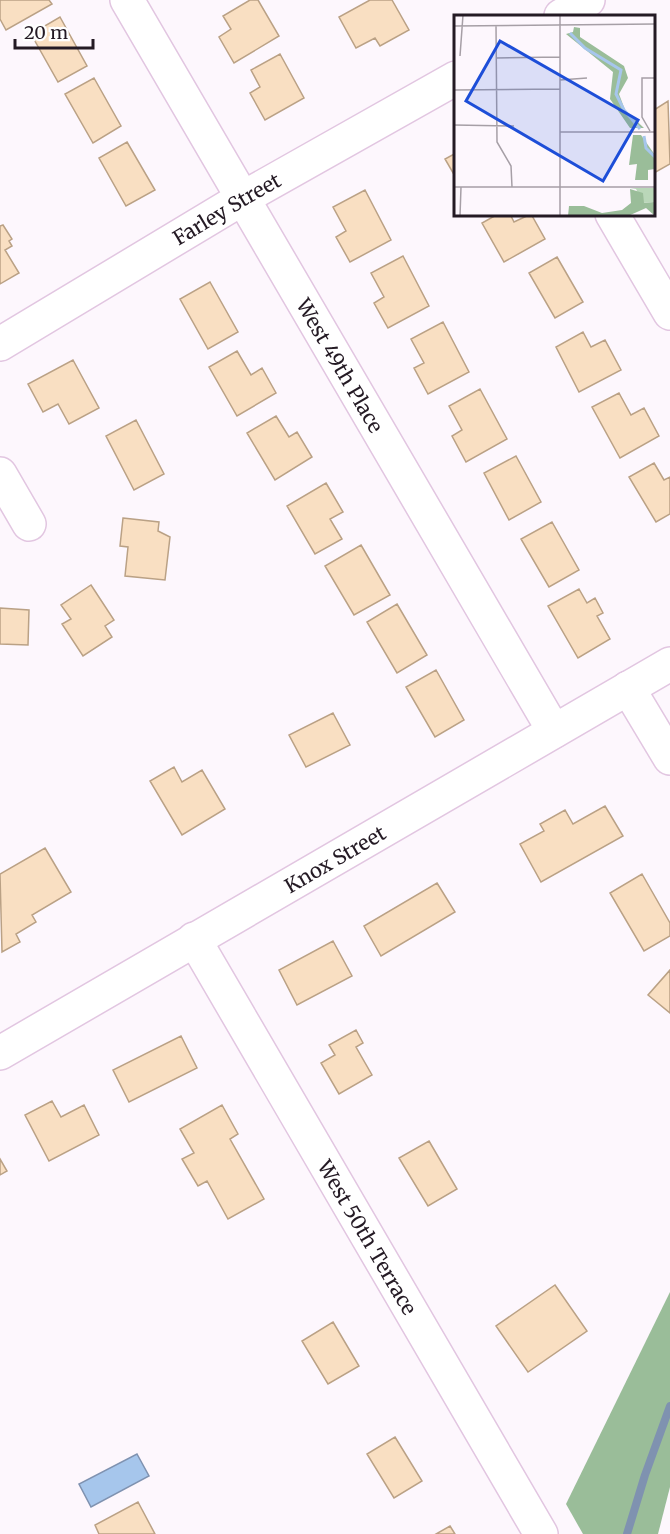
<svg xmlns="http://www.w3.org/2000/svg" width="670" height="1534" viewBox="0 0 670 1534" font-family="Merriweather,serif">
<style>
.forest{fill:#9abd99}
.water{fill:#a6c6ec;stroke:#7f92b0;stroke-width:1.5}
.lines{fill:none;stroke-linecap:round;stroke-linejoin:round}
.stream{stroke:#7f92b0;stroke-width:8}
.building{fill:#f9dfc2;stroke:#baa185;stroke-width:1.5}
.minor-casing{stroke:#e2c6e1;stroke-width:36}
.minor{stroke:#fff;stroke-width:33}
.labels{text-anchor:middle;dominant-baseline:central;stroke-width:4.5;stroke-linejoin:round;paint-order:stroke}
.street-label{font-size:20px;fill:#241a24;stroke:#fff}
.inset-river{fill:none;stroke:#a6c6ec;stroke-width:3}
.inset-road{fill:none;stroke:#a69fa6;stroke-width:1.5}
.view{fill:#1d4ed8;fill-opacity:0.15;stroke:#1d4ed8;stroke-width:3}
.inset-edge{fill:none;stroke:#241a24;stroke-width:3}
</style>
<rect width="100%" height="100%" fill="#fdf7fd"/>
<path class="forest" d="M670,1292V1487L658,1534H583L566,1504Z"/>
<path class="water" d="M137,1454L149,1476L91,1507L79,1484Z"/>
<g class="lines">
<path class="stream" d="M627,1534L645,1475L670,1406"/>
</g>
<path class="building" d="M0,0H49L52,4L6,30L0,19Z
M250,0H258L279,36L234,63L219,37L231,29L223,16Z
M370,0H392L409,30L380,46L375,38L356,48L339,17Z
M60,17L87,66L58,82L31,34Z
M280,54L304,98L265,120L250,93L260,87L251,70Z
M94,78L121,126L93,143L65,94Z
M668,101L670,164L654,173V110Z
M127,142L155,190L126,206L99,158Z
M456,153V178L445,159Z
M365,190L391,240L350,262L336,237L346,231L333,207Z
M498,214H510L514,222L531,214L545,239L504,262L482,223Z
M3,225L12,239L9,241L12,246L5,250L19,273L0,284V226Z
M403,256L429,306L388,328L374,303L384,297L371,273Z
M557,257L583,302L555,318L529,273Z
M210,282L238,332L208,349L180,299Z
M443,322L469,372L428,394L414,368L424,363L411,339Z
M583,332L591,347L605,340L621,370L579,392L556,347Z
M237,351L251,375L262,368L276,393L237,416L209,367Z
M73,360L99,408L69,424L58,404L43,412L28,384Z
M480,389L507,439L466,462L452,436L462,430L449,406Z
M619,393L631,415L644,408L659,436L620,458L592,407Z
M276,416L289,437L297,432L312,457L275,480L247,433Z
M136,420L164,474L134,490L106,436Z
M516,456L541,502L509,520L484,473Z
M654,463L664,480L670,477V514L656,522L629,477Z
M326,483L343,512L330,519L342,539L315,554L287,506Z
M123,518L159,522L158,531L170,537L165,580L125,576L128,547L120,546Z
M552,522L579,570L549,587L521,539Z
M361,545L390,595L354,615L325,566Z
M91,585L114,620L105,626L112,637L83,656L62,624L71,619L61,605Z
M579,589L587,603L595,598L603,613L597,616L610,639L578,658L548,606Z
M397,604L427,655L397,673L367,622Z
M0,608L29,610L28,645L0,644Z
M436,670L464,720L435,737L406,687Z
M333,713L350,745L306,767L289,735Z
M174,767L182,782L202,770L225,809L182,835L150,781Z
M605,806L623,836L541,882L520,844L544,831L540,824L565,810L573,824Z
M45,848L71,892L32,915L36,922L16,934L20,942L2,952L0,874Z
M642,874L670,923V936L644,951L610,893Z
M437,883L455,912L381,956L364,926Z
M333,941L352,976L297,1005L279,970Z
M670,970V1013L648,995Z
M356,1030L363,1043L356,1047L372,1075L339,1094L321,1063L335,1055L329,1045Z
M181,1036L197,1068L129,1102L113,1070Z
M52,1101L61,1117L84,1105L99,1135L49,1161L25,1115Z
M222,1105L238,1134L230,1139L264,1199L228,1219L207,1181L198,1186L182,1159L194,1153L180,1129Z
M429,1141L457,1189L428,1206L399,1158Z
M0,1159L7,1171L0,1175Z
M555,1285L587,1331L528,1372L496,1326Z
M333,1322L359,1366L328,1384L302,1341Z
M395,1437L422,1481L394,1498L367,1454Z
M138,1502L155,1534H99L95,1525Z
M450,1526L455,1534H436Z"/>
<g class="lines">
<g class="minor-casing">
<g id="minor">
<path id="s1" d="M127,0L554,731"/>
<path d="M561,16L588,0"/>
<path d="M612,214L670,313"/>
<path id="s2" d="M0,344L243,198L456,78"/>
<path d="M0,474L29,524"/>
<path d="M628,688L670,758"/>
<path id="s3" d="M194,939L541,1534"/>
<path id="s4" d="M0,1053L670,664"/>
</g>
</g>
<use href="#minor" class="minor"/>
</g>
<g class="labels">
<g class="street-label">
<text stroke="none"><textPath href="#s2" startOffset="264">Farley Street</textPath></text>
<text stroke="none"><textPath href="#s1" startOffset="423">West 49th Place</textPath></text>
<text stroke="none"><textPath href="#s4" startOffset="387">Knox Street</textPath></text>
<text stroke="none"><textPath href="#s3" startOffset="345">West 50th Terrace</textPath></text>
</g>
</g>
<g transform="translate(454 15)">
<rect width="201" height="201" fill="#fdf7fd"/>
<path d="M176,173H200V187L189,188L182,174Z" fill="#bad7b9"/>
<path d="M120,12L126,13V22L170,51L174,63L165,79L171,95L190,113H176L156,84L159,57L112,19L119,17ZM179,120H187L201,140V154L194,155V165H181L183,149L175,150ZM176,174L189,178L190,188L200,187L201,174V201L192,193L174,201H114L115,191H130L148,198L168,195L177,188Z" fill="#9abd99"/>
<path class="inset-river" d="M116,18L131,33L167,55L162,79L170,95L186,114M190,121L192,133L201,142"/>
<path class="inset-road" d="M42,10L43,127L57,151L58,172M0,11L201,9M6,41L9,0M42,43L106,42M106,65L133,63M0,75L106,74M0,110L60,111M196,116L188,102V63H201M106,117H201M0,172H201M6,201L7,172M106,201V0"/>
<path class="view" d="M46,26L184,105L149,166L12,86Z"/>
<rect width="201" height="201" class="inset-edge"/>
</g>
<path d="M15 39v9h78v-9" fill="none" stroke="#241a24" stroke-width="3"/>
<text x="24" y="39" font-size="18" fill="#241a24" stroke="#ffffff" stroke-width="4.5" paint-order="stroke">20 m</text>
</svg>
